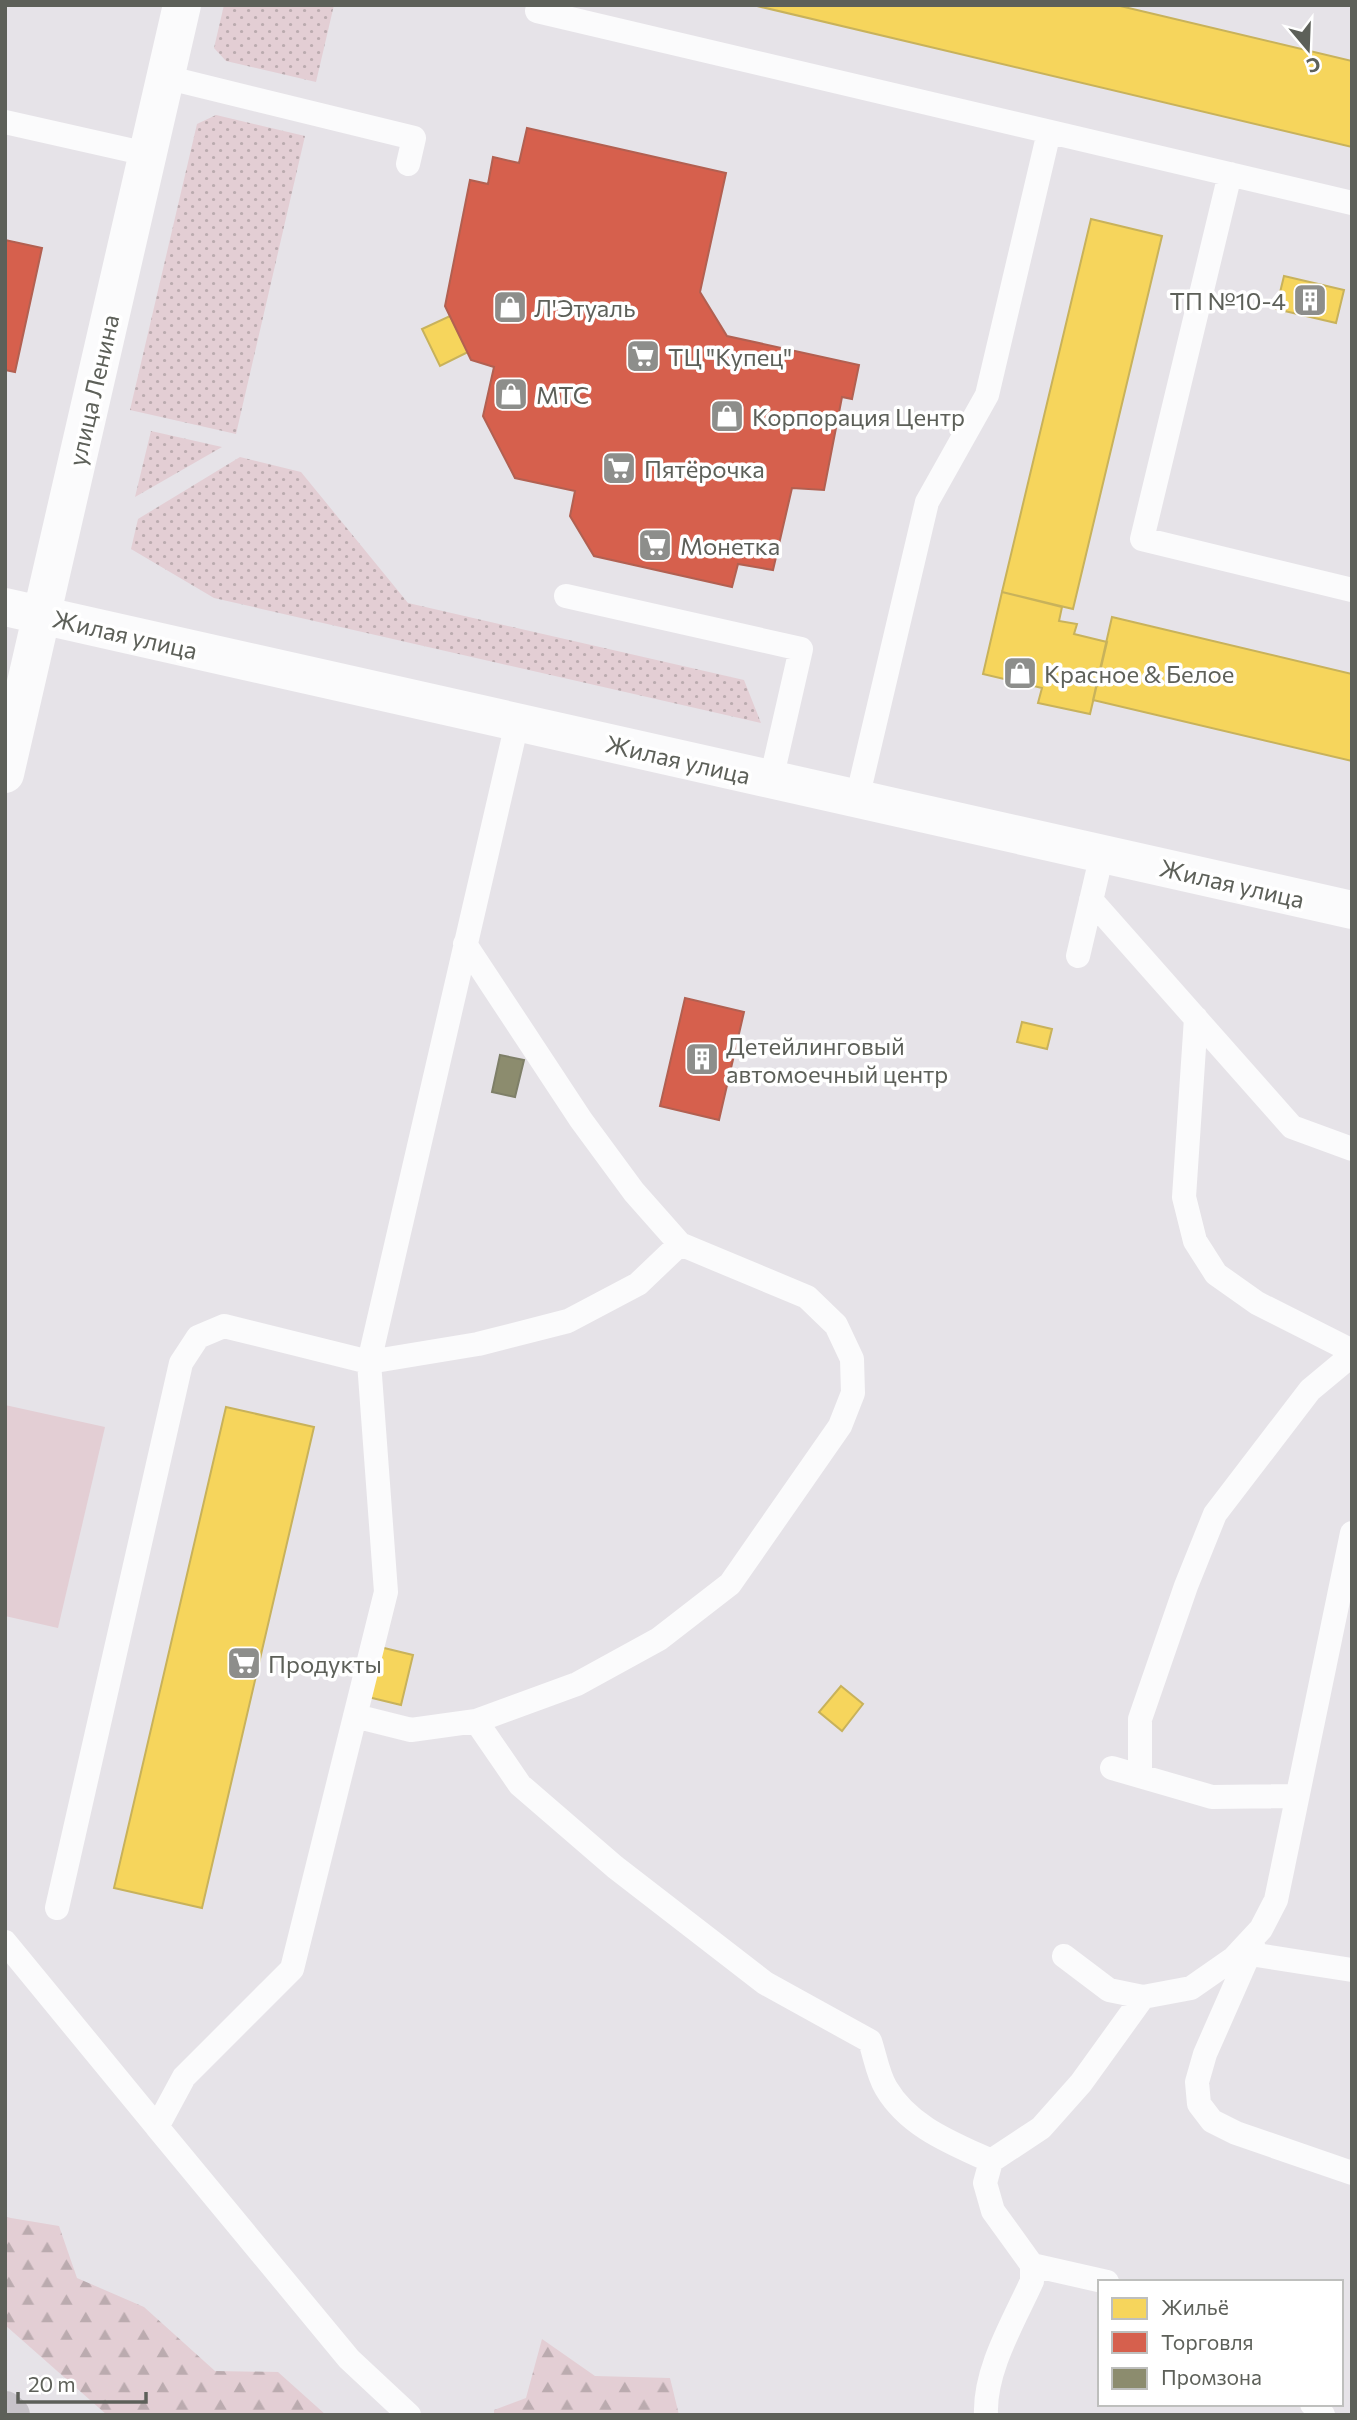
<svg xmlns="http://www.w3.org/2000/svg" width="1357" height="2420" viewBox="0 0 1357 2420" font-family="Commissioner,sans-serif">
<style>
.grass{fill:url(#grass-dots)}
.forest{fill:url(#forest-firs)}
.green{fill:#e3ced4}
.homes{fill:#f6d55c;stroke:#c8b25b;stroke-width:2}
.shops{fill:#d6604d;stroke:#b26051;stroke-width:2}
.industry{fill:#8c8c6e;stroke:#7e7f68;stroke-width:2}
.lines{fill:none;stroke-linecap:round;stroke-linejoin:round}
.lane{stroke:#fbfbfc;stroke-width:24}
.secondary{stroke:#fbfbfc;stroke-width:38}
.primary{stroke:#c7c3c9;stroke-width:38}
.labels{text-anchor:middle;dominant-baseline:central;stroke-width:7;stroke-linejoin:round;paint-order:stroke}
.poi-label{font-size:24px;fill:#5d6059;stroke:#fff;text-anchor:start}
.street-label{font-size:24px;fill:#5d6059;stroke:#fff}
</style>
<defs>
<pattern id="grass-dots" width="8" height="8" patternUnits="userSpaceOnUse" patternTransform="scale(1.75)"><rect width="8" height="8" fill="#e3ced4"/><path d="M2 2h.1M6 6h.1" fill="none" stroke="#bbabaf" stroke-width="1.8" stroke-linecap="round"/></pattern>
<pattern id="forest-firs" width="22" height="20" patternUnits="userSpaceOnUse" patternTransform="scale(1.75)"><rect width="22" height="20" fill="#e3ced4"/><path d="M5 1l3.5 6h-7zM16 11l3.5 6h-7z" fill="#bbabaf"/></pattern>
</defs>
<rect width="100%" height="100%" fill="#e6e3e8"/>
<path class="grass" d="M224,5H334L316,82L226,61L214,48Z
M216,115L305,136L236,434L130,410L197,124Z
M151,431L222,447L135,497Z
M240,457L301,472L408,603L744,680L761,723L214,598L131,549L138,519Z"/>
<path class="forest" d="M5,2217L59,2226L77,2278L144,2307L215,2371L278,2372L326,2415H107L5,2325Z
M542,2339L595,2376L670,2378L679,2415H494V2410L526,2398Z"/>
<path class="green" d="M5,1405L105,1427L58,1628L5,1616Z"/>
<path class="homes" d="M753,5H1116L1352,61V147Z
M1091,219L1162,236L1073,609L1002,592Z
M1284,276L1344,290L1336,323L1276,309Z
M450,316L468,352L440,366L422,329Z
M1002,592L1062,607L1059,621L1077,624L1074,634L1107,642L1090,714L1038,703L1042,688L983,674Z
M1112,617L1352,674V761L1093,700Z
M1022,1022L1052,1029L1047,1049L1017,1042Z
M226,1407L314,1427L202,1908L114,1888Z
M380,1647L413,1655L401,1705L368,1697Z
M841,1686L863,1704L842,1731L819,1712Z"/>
<path class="shops" d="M527,128L726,173L700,292L727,336L859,365L852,399L842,397L824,490L792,488L773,570L738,564L732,587L594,556L570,516L575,491L515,478L483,416L494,367L471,360L445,306L470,180L488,184L493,157L519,163Z
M5,240L42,248L15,372L5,370Z
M685,998L744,1012L719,1120L660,1106Z"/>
<path class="industry" d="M500,1055L524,1060L515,1097L492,1092Z"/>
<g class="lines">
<path class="lane" d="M537,11L1352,203
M165,77L414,138L408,164
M5,122L147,154
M1230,174L1142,539L1352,590
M566,596L801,649L771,780
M857,799L927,502L987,395L1049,132
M1091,900L1292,1127L1352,1149
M1078,956L1102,854
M1196,1018L1184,1197L1195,1241L1216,1274L1257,1303L1352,1351
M355,1716L411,1730L476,1721L577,1684L659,1639L730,1584L840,1426L853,1393L852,1359L836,1325L807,1297L680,1244L634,1192L581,1120L465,944
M476,1721L520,1785L615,1867L765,1983L870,2041C875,2056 878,2075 886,2088C909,2127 952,2143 991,2161
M1112,1768L1212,1797L1297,1796
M1140,1776V1719L1186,1586L1215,1514L1310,1390L1352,1355
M57,1908L181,1363L198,1337L224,1326L369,1362L478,1344L568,1321L638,1284L680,1244
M5,1942L157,2127
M1253,1945L1205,2054L1197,2082L1199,2104L1212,2121L1236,2133L1352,2173
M1250,1954L1352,1970
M1064,1956L1109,1990L1143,1997L1191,1988L1234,1958L1261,1929L1276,1900L1352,1533
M1032,2265L1107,2282
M1312,2404L1323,2415
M409,2415L349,2359L157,2127L184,2077L292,1969L386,1592L369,1362L517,723
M986,2415C984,2370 1014,2321 1032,2281V2265L993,2211L985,2183L991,2161L1041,2128L1081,2083L1143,1997"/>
<path class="secondary" d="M5,607L1352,910
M5,774L182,5"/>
<path class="primary" d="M5,2410L11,2415"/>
</g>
<defs>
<g id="building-square" transform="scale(1.75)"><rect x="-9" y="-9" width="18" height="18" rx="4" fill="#8d8e8b" stroke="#fff"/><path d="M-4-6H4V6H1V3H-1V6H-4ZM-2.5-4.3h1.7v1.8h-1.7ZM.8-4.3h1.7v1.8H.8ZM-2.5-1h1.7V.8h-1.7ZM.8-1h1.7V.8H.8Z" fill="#fff"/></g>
<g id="shop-square" transform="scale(1.75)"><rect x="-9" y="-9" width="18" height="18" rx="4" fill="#8d8e8b" stroke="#fff"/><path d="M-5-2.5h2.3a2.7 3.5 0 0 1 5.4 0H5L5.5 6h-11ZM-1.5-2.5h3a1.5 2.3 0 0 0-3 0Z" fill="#fff"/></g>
<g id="supermarket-square" transform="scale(1.75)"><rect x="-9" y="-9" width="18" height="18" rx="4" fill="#8d8e8b" stroke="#fff"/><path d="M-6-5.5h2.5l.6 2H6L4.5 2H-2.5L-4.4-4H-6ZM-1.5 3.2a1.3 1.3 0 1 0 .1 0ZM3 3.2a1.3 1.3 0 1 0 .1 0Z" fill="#fff"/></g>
</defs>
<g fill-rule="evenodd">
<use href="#building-square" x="1310" y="300"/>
<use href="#shop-square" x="510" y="307"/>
<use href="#supermarket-square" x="643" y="356"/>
<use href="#shop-square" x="511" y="394"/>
<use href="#shop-square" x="727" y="416"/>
<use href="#supermarket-square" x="619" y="468"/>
<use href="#supermarket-square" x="655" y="545"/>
<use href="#shop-square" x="1020" y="673"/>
<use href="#building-square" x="702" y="1059"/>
<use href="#supermarket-square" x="244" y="1663"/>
</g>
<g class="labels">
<g class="poi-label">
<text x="1286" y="300" text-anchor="end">ТП №10-4</text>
<text x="534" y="307">Л'Этуаль</text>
<text x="668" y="356">ТЦ "Купец"</text>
<text x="536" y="394">МТС</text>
<text x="752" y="416">Корпорация Центр</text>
<text x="644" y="468">Пятёрочка</text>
<text x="680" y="545">Монетка</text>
<text x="1044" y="673">Красное &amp; Белое</text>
<text x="726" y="1045">Детейлинговый<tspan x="726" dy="28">автомоечный центр</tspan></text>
<text x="268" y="1663">Продукты</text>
</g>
<g class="street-label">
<text transform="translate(93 390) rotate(-77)">улица Ленина</text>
<text transform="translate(125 634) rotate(13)">Жилая улица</text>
<text transform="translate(678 759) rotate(13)">Жилая улица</text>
<text transform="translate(1232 883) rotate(13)">Жилая улица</text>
</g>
</g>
<rect width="1357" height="2420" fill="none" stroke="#5d6059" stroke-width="14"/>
<rect x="1098" y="2280" width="245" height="126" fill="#ffffff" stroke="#bebfbd" stroke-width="2"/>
<rect x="1112" y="2298" width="35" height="21" fill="#f6d55c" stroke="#bebfbd" stroke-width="2"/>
<text x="1161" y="2315" font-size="21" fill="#5d6059">Жильё</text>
<rect x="1112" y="2332" width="35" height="21" fill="#d6604d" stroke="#bebfbd" stroke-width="2"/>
<text x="1161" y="2350" font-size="21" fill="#5d6059">Торговля</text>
<rect x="1112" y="2368" width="35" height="21" fill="#8c8c6e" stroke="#bebfbd" stroke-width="2"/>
<text x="1161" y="2385" font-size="21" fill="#5d6059">Промзона</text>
<g transform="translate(1308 49) rotate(161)" stroke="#ffffff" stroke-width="5" paint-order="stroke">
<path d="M0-5L12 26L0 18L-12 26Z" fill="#5d6059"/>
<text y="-10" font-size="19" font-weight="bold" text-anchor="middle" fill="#5d6059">С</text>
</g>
<path d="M18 2392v10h128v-10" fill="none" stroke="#5d6059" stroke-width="3.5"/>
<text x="28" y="2392" font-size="21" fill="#5d6059" stroke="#ffffff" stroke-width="5" paint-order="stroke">20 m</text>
</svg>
